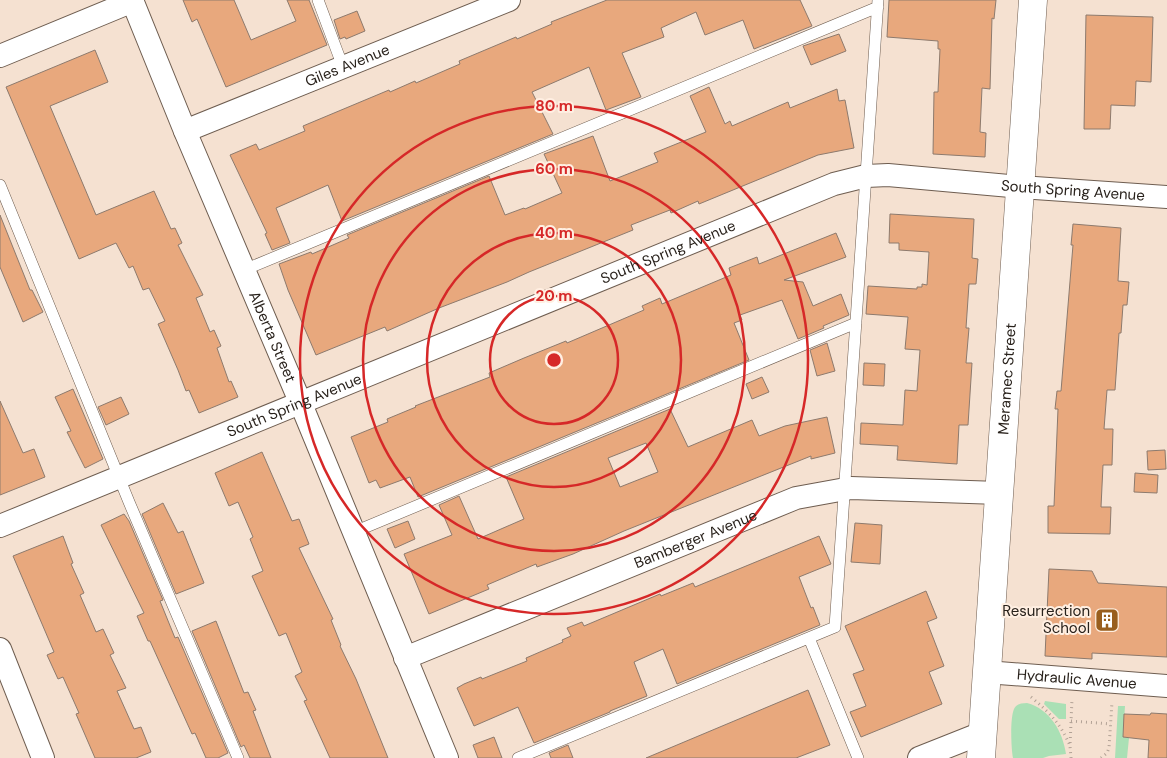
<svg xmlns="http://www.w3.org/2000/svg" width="1167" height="758" viewBox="0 0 1167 758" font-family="'DM Sans',sans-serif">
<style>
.green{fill:#aae0b5}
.building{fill:#e8a87d;stroke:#8d7a6d;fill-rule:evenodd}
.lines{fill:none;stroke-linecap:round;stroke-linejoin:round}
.lane-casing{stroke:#6e5d50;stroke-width:12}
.street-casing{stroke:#6e5d50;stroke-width:24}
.secondary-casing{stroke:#6e5d50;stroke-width:29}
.path{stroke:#b2a296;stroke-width:3;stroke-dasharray:1 4;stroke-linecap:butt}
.lane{stroke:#fff;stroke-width:11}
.street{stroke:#fff;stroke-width:22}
.secondary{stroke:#fff;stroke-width:28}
.ring{fill:none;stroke:#d62828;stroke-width:2.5}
.labels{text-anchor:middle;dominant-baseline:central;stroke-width:4;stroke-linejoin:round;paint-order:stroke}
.street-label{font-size:15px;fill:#29221c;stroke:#ffefe2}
.poi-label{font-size:15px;fill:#29221c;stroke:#ffefe2;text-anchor:end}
.centre{fill:#d62828;stroke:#ffefe2;stroke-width:2.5}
.ring-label{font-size:15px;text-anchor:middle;font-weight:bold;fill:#d62828;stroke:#ffefe2;stroke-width:4;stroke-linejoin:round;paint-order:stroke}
</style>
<rect width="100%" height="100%" fill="#f5e1d1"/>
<path class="green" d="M1045,701L1066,704V719H1059L1044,704Z
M1027,703C1050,709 1063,732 1066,754L1049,756L1043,758H1013C1011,748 1010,718 1014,709C1016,704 1022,703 1027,703Z
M1118,706H1125L1123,737L1129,738L1127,758H1115Z"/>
<path class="building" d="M183,0H234L251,40L296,21L287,0H309L327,45L226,87L197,19L192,22Z
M607,0H800L812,26L754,49L743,20L705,35L696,12L661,28L664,37L622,53L641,97L606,110L589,67L532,92L553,134L342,221L328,185L276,208L290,243L272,250L265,234L267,233L230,155L256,144L259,150L305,131L303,126L389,90L390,92L415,81L416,83L460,64L459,61L516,37L517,39L552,24L551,22Z
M889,0H996L994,19L992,18L990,89L982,88L980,132L986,133L985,157L933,154L934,92H938L940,49H938V41L887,37Z
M357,11L365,31L346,39L345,37L340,39L334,20Z
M1086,15L1153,17L1151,82L1136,81L1135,106L1111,105L1110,129H1084Z
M839,34L846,51L811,65L803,46Z
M95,50L108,82L50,106L96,215L154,191L171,229L175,228L182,243L178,245L203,295L196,298L210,332L214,330L221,346L217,348L229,382L231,381L238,397L199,413L189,390L186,391L178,370L158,324L165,321L149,288L143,290L133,266L129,268L116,243L79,259L6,87Z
M709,87L725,124L730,121L732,126L788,102L790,108L837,89L839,101L845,100L854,148L818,155L699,204L698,201L671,213L670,210L631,225L633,230L529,272L507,282L439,308L387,331L385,327L316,355L288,290L279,264L311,252L312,254L349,238L347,235L489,176L505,215L524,208L525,209L562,193L544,154L593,136L610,181L658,162L654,153L706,132L690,96Z
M890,214L974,219L972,258L978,259L976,284H969L966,328H969L966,363H972L968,425H959L957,464L897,460L898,446L860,444L861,423L903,425L905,390L917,391L920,350L905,349L908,317L866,314L868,286L917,289V287H922V284L927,285L929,252L899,250V243H889Z
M0,215L30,290H32L43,312L23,322L0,267Z
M1073,224L1121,228L1118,281L1129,282L1127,305H1123L1121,333H1119L1115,390H1107L1104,429H1113L1112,465H1103L1101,507H1111L1110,534L1048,533V506H1054L1058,409H1055L1057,391H1061L1073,245H1071Z
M836,233L846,257L784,280L803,282L813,306L841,294L849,315L823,326L824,328L798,339L782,300L740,315L742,320L734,323L749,360L418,497L410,477L380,488L376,480L369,483L351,437L388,422L387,419L416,407L415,406L490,377L489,373L524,358L566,341L567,343L644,310L642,306L660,298L662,304L731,275L729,268L757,257L759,264Z
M827,343L835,371L817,376L810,350Z
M864,363L885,364L884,386L863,385Z
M762,377L769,392L752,399L746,384Z
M73,389L103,459L85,468L67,432L71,431L55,397Z
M121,397L129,414L106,425L98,407Z
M0,401L23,453L34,449L45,477L0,495Z
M670,409L688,447L752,420L759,436L785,426L827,417L835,453L811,459V456L624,531L573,554L537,567L536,564L487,585L489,589L429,614L404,554L452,535L439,505L459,496L478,539L524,519L506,477ZM646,443L658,472L620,487L608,458Z
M1165,450L1166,469L1148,470L1147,451Z
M262,452L292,521L299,519L309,544L299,548L333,619L331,620L341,645L340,646L356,679L388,758H330L304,701L307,700L295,676L302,672L286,633L279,636L252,576L263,571L250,539L253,537L238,502L229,506L215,473Z
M1135,473L1158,475L1157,493L1134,492Z
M163,503L178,533L183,531L204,583L176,594L142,514Z
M124,514L129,521L163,600L160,601L175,638L178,637L228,753L218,758H206L195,733L192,734L150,641H148L137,616L144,613L101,525Z
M408,521L415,539L395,548L387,529Z
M855,523L882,525L880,564L851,562Z
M63,536L73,563L71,564L84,593L80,595L96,632L103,629L114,653L110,655L126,688L117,691L134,729L141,727L151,752L136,758H95L76,714L79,713L63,677L58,679L47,655L54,652L13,556Z
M819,536L831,564L799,577L811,608L813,607L820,625L677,684L663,649L634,662L647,696L610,711V712L534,743L518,707L474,726L457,688L464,684L481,677L482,679L527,661L526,658L563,642L562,640L571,636L567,628L582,622L584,626L660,594L661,596L693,583L695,587Z
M1049,569L1092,571L1098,583L1167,587V657L1092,653V659L1045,656Z
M926,591L937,618L927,622L944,666L929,672L942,704L861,737L850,712L866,706L853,674L864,670L845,626Z
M216,621L244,693L248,692L256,710L253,711L271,758H250L244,745L241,747L192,631Z
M808,690L830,745L796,758H646Z
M1151,713L1167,714V758H1148L1149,740L1123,737L1124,714L1150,715Z
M494,737L502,758H478L473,745Z
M568,745L573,758H551L549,753Z"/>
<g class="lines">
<g class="lane-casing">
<path id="lane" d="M318,0L343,67
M0,185L129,502L238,758
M244,270L878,7
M354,532L856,323
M809,638L858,758
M518,758L835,627L878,0"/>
</g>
<g class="street-casing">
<g id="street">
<path id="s1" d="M132,0L185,131L301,404L447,758"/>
<path d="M0,56L133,1"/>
<path id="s2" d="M185,131L509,0"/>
<path id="s3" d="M0,526L834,184L866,176L888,175L1020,187L1167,197"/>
<path d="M0,649L43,758"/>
<path id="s4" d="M405,658L796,498L851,488L999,493"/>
<path id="s5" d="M986,672L1167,686"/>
<path d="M919,758L982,733"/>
</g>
</g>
<g class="secondary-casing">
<g id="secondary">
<path id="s6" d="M981,758L1033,0"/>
</g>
</g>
<path class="path" d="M1031,697C1049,712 1061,724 1070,746
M1071,721L1111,724
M1071,758L1070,746L1072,699
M1101,758L1107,753L1109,748L1112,702"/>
<use href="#lane" class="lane"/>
<use href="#street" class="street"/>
<use href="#secondary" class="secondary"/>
</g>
<g class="ring">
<circle cx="554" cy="360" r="64"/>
<circle cx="554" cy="360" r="127"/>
<circle cx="554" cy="360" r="191"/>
<circle cx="554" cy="360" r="254"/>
</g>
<defs>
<g id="building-square" transform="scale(1.25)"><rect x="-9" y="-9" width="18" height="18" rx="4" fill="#995e1d" stroke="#ffefe2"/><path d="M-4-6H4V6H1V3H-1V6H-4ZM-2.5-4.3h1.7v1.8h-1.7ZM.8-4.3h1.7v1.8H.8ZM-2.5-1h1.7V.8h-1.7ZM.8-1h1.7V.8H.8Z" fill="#fff"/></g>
</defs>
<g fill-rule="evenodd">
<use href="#building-square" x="1107" y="620"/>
</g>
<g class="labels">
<g class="street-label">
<text stroke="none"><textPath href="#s2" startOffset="175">Giles Avenue</textPath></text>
<text stroke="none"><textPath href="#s3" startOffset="1142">South Spring Avenue</textPath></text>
<text stroke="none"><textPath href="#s3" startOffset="722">South Spring Avenue</textPath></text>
<text stroke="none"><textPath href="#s1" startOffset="365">Alberta Street</textPath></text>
<text stroke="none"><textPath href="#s6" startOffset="380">Meramec Street</textPath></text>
<text stroke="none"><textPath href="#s3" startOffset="318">South Spring Avenue</textPath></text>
<text stroke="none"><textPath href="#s4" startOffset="314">Bamberger Avenue</textPath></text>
<text stroke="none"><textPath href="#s5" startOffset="91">Hydraulic Avenue</textPath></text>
</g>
<g class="poi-label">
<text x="1090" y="611">Resurrection<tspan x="1090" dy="17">School</tspan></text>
</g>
</g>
<circle cx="554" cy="360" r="8" class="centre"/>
<g class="ring-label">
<text x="554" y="111">80 m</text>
<text x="554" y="174">60 m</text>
<text x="554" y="238">40 m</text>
<text x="554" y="301">20 m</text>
</g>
</svg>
